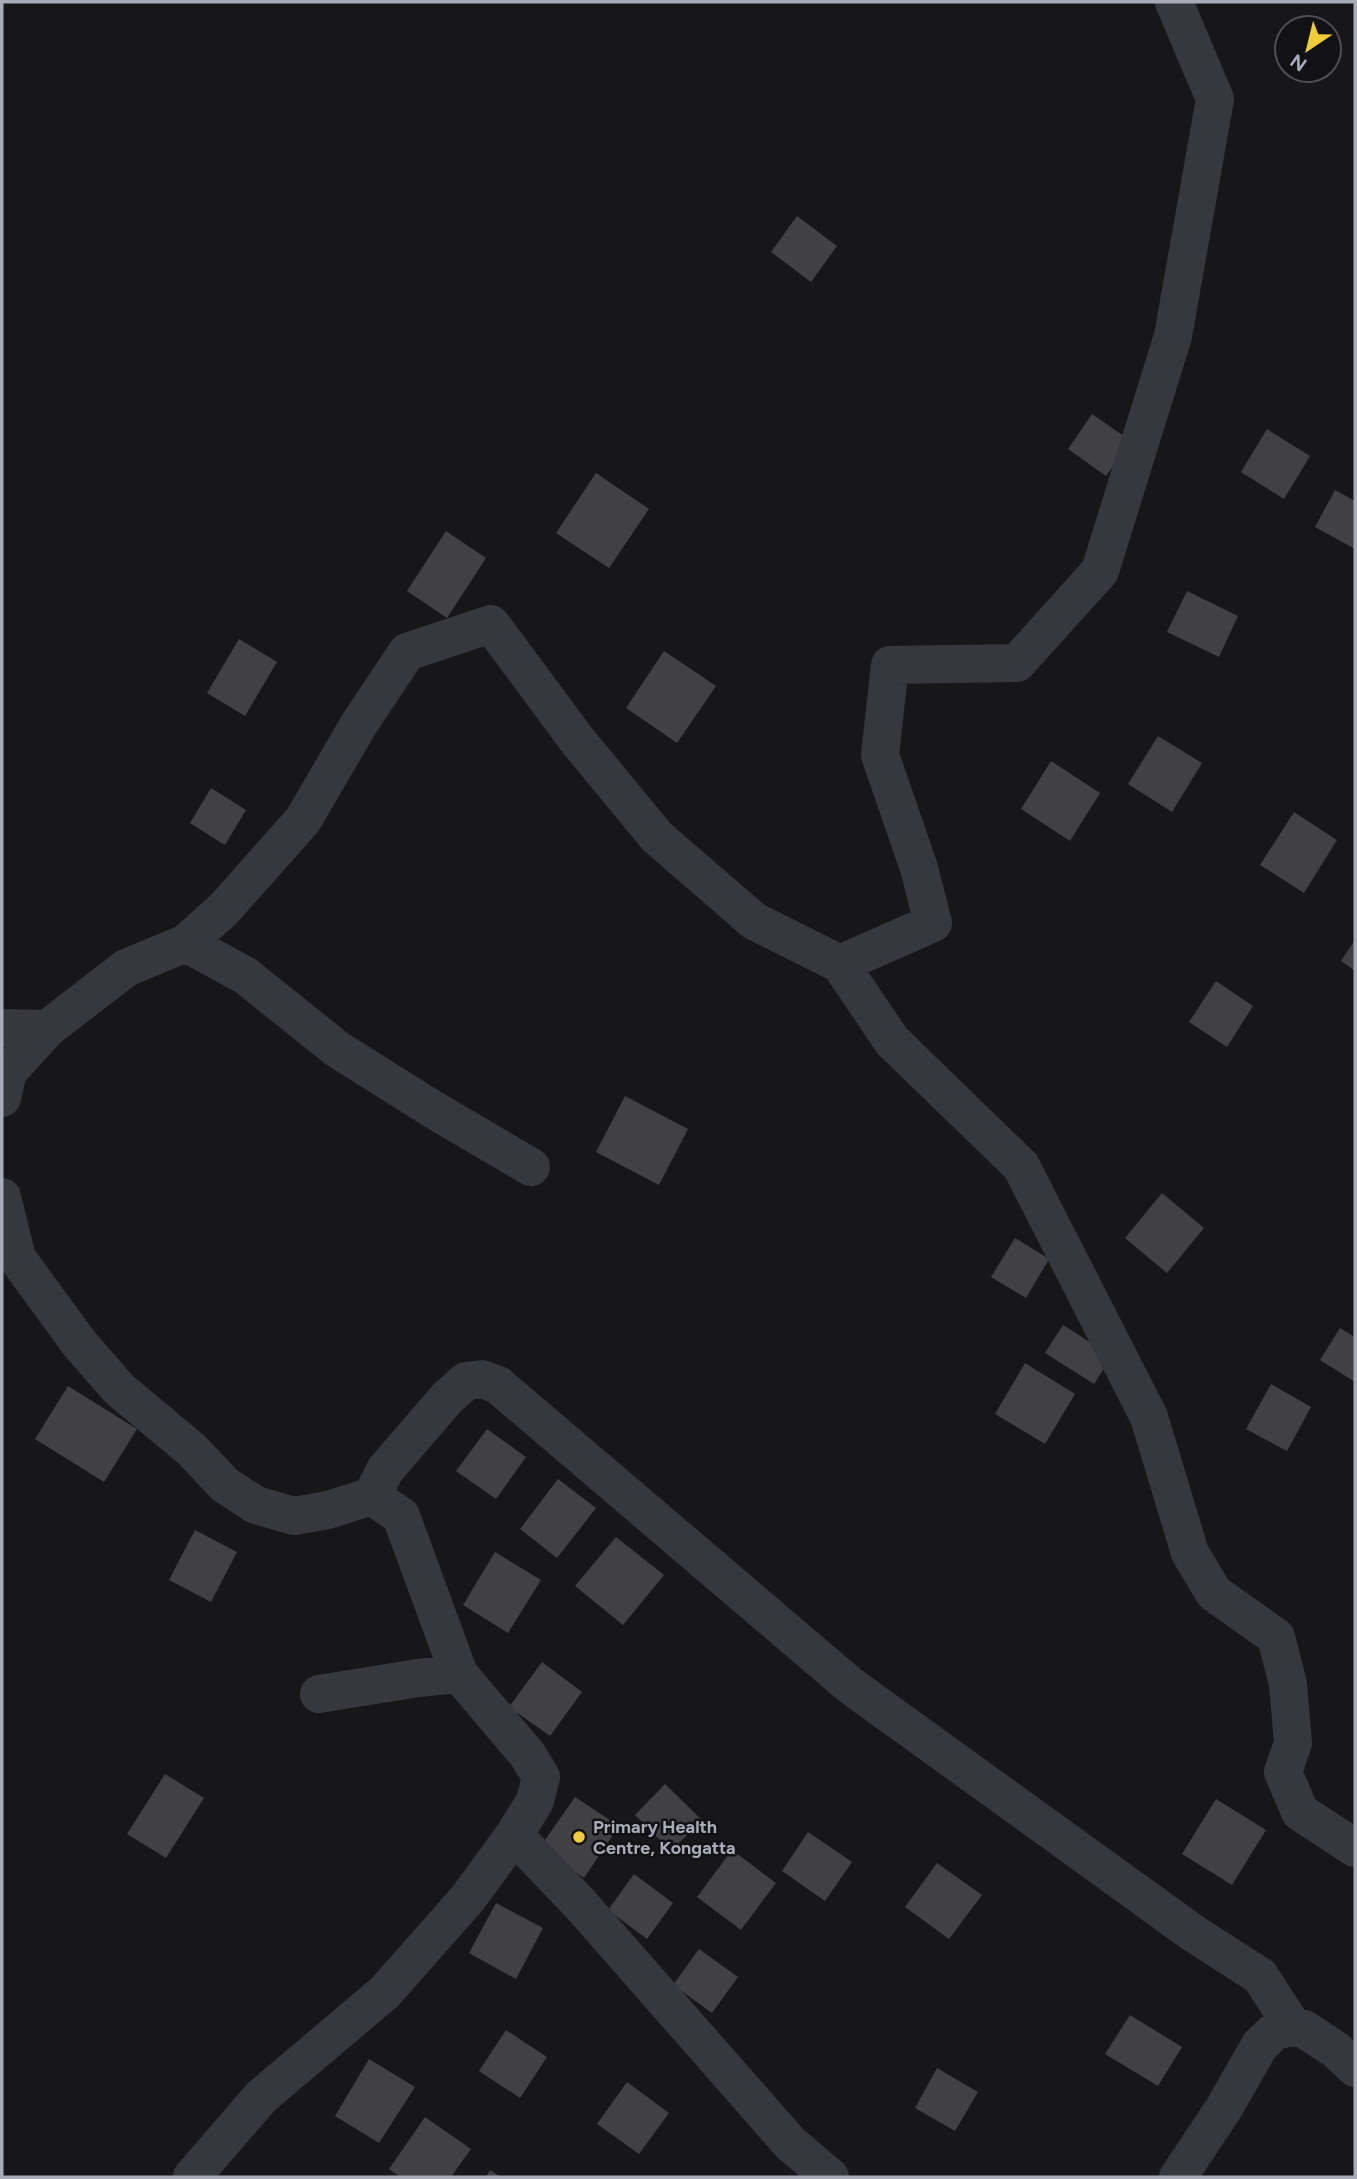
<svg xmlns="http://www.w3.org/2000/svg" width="1357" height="2179" viewBox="0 0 1357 2179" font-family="Figtree,sans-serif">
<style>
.building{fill:#414045}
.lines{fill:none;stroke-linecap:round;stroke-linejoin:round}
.street{stroke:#37383d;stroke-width:38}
.poi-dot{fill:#efcd38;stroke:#121113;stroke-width:2.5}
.labels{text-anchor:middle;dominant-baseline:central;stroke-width:5;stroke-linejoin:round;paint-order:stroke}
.poi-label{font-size:18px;font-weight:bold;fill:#a9abb8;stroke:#121113;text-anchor:start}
</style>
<rect width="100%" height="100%" fill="#171618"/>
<path class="building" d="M797,216L837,246L811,282L771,252Z
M1092,414L1131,441L1106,476L1068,449Z
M1267,429L1310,456L1284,499L1241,472Z
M596,473L649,509L609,568L556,533Z
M1335,490L1355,501V549L1315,527Z
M446,531L486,558L447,618L407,591Z
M1187,591L1238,616L1219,657L1167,632Z
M239,639L277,662L245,716L207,693Z
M664,651L716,686L677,743L626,708Z
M1158,736L1202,763L1172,812L1128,784Z
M1051,761L1100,793L1070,841L1021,809Z
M211,788L246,810L225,845L190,823Z
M1294,812L1337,840L1304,893L1260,865Z
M1355,940V971L1341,961Z
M1216,981L1253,1006L1227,1047L1189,1022Z
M625,1096L688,1129L659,1185L596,1152Z
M1162,1193L1204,1228L1167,1273L1125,1238Z
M1015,1238L1049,1259L1026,1298L991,1277Z
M1063,1325L1112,1356L1094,1384L1045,1353Z
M1340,1328L1355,1337V1382L1320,1360Z
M1025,1363L1075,1394L1045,1444L995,1414Z
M1271,1384L1311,1407L1287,1451L1246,1429Z
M68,1386L137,1429L104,1482L35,1439Z
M487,1429L526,1457L496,1499L456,1471Z
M558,1479L596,1508L557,1558L520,1529Z
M195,1530L237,1552L211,1602L169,1580Z
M616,1537L664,1575L623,1625L575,1586Z
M495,1552L541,1580L508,1633L463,1605Z
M542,1662L582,1692L550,1736L509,1707Z
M165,1774L204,1798L166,1858L127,1834Z
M665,1784L702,1820L671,1851L635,1815Z
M575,1797L619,1826L584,1878L540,1847Z
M1216,1799L1266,1830L1232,1885L1182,1854Z
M808,1832L852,1862L825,1901L782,1871Z
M732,1850L776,1883L741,1930L697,1897Z
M937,1863L982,1895L949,1939L905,1907Z
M634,1874L673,1903L647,1939L608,1910Z
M496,1903L543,1928L516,1979L469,1953Z
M699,1949L738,1977L712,2013L673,1985Z
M1130,2015L1182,2047L1158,2086L1105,2054Z
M506,2030L547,2057L520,2098L479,2071Z
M369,2059L415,2087L379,2143L335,2116Z
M937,2068L978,2092L955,2131L915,2108Z
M627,2082L669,2113L639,2154L597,2124Z
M425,2117L471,2149L451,2177H400L389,2169Z
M490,2170L501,2177H486Z"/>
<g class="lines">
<path class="street" d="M186,943L246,976L337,1049L434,1110L531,1167
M840,964L933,923L919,868L880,755L890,665L1017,663L1100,571L1173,336L1215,99L1174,2
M2,1028L47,1029
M2,1098L8,1072L47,1029L126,968L186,943L224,909L303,820L359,724L407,652L491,624L577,740L657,837L754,921L840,964L892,1041L1021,1166L1149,1417L1190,1553L1214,1593L1276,1637L1288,1684L1293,1743L1283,1772L1300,1812L1355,1848
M2,1197L17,1258L79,1343L119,1389L192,1450L225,1485L256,1505L294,1516L328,1510L372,1496L401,1516L459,1674
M372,1496L385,1470L447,1398L466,1381L482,1379L498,1385L851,1686L1193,1933L1260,1976L1293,2027
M514,1835L581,1905L790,2143L830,2177
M192,2177L261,2097L385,1992L468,1898L514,1835L535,1801L541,1777L527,1754L459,1674L418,1678L319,1694
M1178,2177L1224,2108L1260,2045L1275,2031L1293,2027L1304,2029L1336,2050L1355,2068"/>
</g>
<circle class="poi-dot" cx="579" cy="1837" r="7"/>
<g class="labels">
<g class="poi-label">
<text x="593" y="1827">Primary Health<tspan x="593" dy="21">Centre, Kongatta</tspan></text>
</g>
</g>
<rect width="1357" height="2179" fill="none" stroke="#a9abb8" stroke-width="7"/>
<g transform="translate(1308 49) rotate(215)"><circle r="33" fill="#121113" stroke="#4e4f55" stroke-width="2"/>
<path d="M0-5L12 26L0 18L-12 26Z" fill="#efcd38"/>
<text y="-10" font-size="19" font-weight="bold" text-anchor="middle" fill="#a9abb8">N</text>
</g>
</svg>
